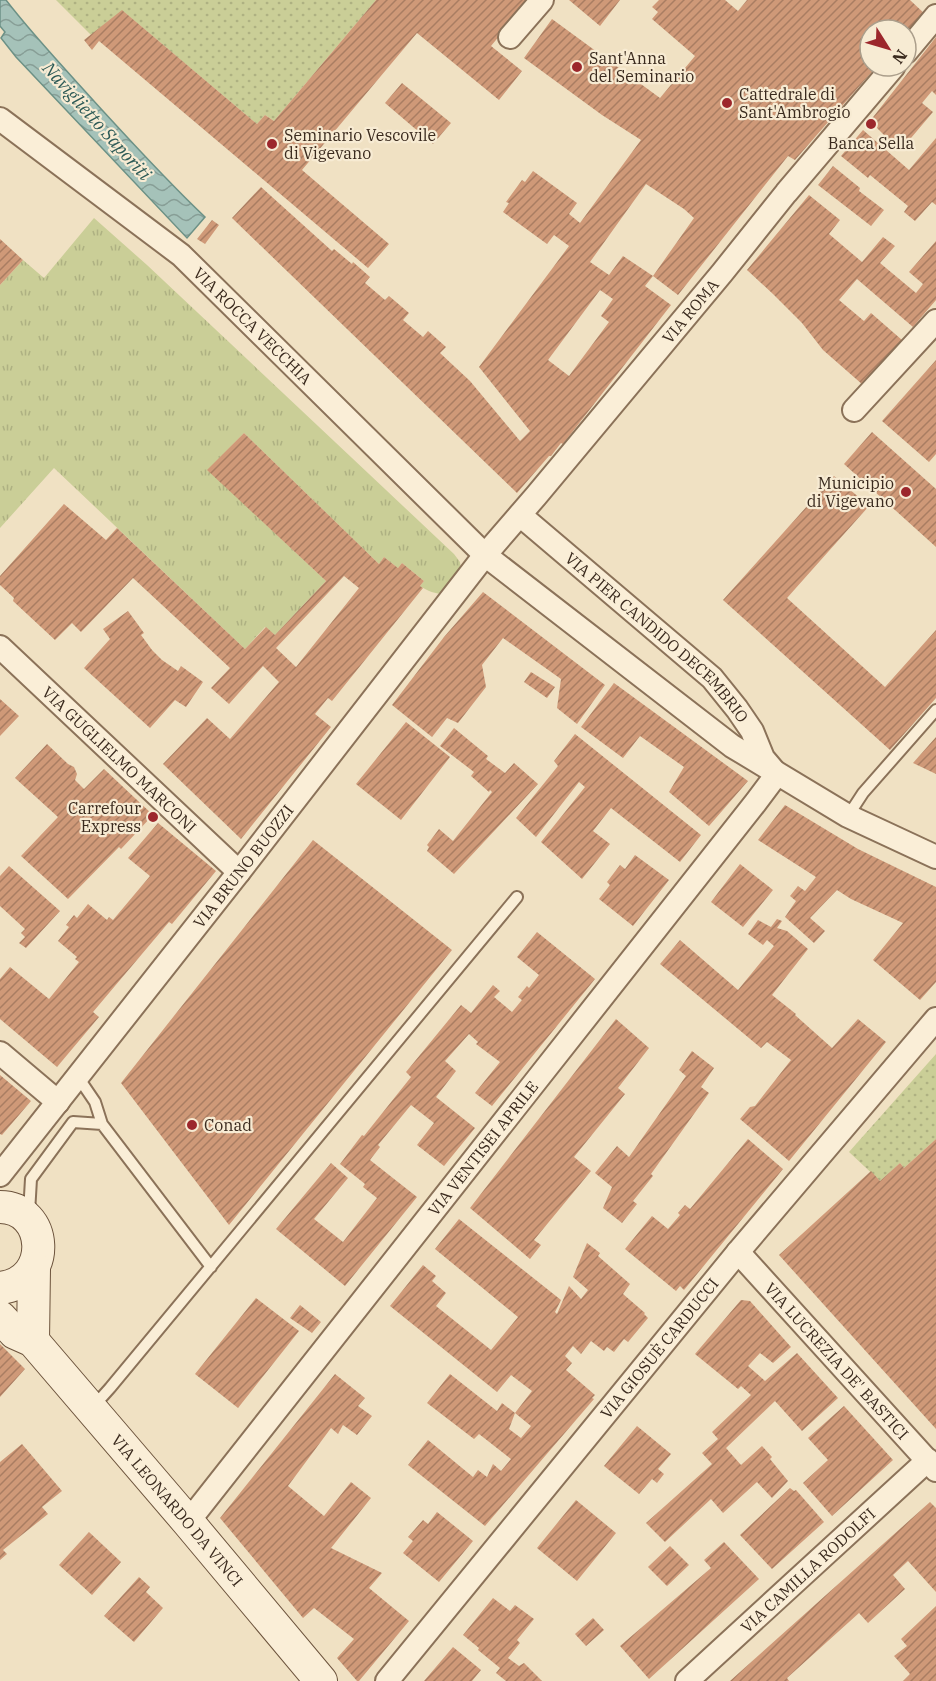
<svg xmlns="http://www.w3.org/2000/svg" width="936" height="1681" viewBox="0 0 936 1681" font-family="'IBM Plex Serif',serif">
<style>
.grass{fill:url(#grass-tufts)}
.park{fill:url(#park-dots)}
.water{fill:url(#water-waves);stroke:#6c9186;stroke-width:1.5}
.building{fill:url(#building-hatch);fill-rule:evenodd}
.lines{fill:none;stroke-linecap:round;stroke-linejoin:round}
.lane-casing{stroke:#8b7259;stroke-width:14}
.street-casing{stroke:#8b7259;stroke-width:26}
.secondary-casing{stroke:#6c533c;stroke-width:34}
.lane{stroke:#faeed7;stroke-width:10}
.street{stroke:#faeed7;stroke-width:22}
.secondary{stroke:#faeed7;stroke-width:32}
.poi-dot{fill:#9c272c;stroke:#f7ebd3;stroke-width:2}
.labels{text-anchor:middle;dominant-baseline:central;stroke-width:4.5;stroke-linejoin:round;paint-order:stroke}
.poi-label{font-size:16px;fill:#3a2a1e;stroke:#f7ebd3;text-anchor:start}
.street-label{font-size:16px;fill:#3a2a1e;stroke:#f7ebd3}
.water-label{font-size:18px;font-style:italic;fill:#2d5a56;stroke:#f7ebd3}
</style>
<defs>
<pattern id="grass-tufts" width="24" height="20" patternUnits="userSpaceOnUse" patternTransform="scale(1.5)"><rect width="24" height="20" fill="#cace97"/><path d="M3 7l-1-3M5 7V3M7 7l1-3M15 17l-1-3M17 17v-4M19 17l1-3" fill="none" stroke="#aeb182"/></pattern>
<pattern id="park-dots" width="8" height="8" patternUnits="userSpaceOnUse" patternTransform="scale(1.5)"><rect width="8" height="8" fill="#cace97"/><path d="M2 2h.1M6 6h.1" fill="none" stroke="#aeb182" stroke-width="1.8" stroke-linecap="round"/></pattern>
<pattern id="water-waves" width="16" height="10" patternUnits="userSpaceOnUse" patternTransform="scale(1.5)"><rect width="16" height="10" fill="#a5c2b9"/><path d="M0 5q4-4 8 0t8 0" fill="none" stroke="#879e96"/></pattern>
<pattern id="building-hatch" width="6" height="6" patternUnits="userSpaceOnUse" patternTransform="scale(1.5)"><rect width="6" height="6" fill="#cf9978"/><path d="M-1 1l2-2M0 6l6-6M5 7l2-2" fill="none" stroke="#a97d62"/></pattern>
</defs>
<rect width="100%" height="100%" fill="#f0e1c3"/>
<path class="grass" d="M94,218L147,265L454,554L460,562L461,573L444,594C436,594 427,591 420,586L424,581L402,563L398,568L384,557L379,564L244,433L208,470L326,581L275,635L265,627L245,649L54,468L0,528V285L23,260L44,278Z"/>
<path class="park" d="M56,0H376L274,121L265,115L257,124L123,11L91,35Z
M936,1054V1139L904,1168L900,1163L880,1181L849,1152Z"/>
<path class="water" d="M0,0H6C36,39 70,74 103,111C136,147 169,183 205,217L187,238L16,57L1,38L5,32L0,26Z"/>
<path class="building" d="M376,0H529L491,46L522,71L499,100L417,33L302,170L389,244L368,268L99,41L92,50L84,40L122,10L257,124L265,115L274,121Z
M569,0H620L600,26Z
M659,0H725L738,11L747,0H910L927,16L925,21L918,19L906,33V30H870V66H877L795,160L788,156L678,295L653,276L694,218L684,209L646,184L590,262L609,275L623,256L653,276L645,286L671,305L563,444L561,443L551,456H549L517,493L232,218L261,187L332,251L334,249L352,264L353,262L370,277L365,283L385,300L389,296L409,313L403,320L423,337L428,331L446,347L440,353L470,381L520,441L530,431L479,367L569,246L554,235L547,244L503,212L509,203L506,202L522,180L525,182L533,171L577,203L569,214L580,223L641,140L602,115L524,58L552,19L660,98L695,56L652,19L658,12L652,7ZM600,290L613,299L601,316L609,322L569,376L548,360Z
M936,37V95L932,91L922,103L933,112L900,151L870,121Z
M402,83L451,123L433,144L385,103Z
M863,130L909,170L936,138V205L932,202L915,221L904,212L908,206L870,175L868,178L841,156Z
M833,166L860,188L859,191L884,210L871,226L818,185Z
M809,195L840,220L829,234L862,262L883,237L895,246L880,263L916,293L923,284L909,272L936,241V300L913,327L857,279L839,300L864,321L871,313L902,340L863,385L823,350L802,323L773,294L747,270Z
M212,220L219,225L205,244L197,239Z
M0,239L23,260L0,285Z
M936,360V454L929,462L882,421Z
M872,432L936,489V547L844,464Z
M244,433L379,564L384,557L398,568L402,563L424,581L420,586L423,588L332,701L328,698L315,714L331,727L241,839L163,764L207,718L230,739L279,682L263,666L229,704L211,688L230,668L133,578L81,632L72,623L55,640L13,601L14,598L0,585V576L64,504L106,540L117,528L245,649L266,627L275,635L326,581L207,470ZM344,576L359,588L296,667L276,648Z
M834,476L869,506L787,598L885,687L936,630V698L890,750L723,600Z
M483,592L605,685L577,724L557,708L561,679L503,638L482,665L486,687L458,723L447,718L432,737L392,705L444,637Z
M128,611L144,633L141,635L152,650L162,660L178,671L181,666L203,682L186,707L175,700L150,728L84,668L110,639L103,629Z
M531,672L555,687L547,698L524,682Z
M614,683L748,781L709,826L669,792L684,767L640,736L623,758L581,727Z
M0,699L19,716L0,736Z
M406,722L450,757L401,820L356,784Z
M454,728L488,756L486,759L505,773L514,763L538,784L454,874L427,851L429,847L427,845L439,829L453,841L492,792L490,790L489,792L471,776L474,772L440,746Z
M575,734L701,835L680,862L611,808L593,831L610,844L582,879L541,842L585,787L579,782L536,837L516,818L558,766L554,761Z
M936,737V774L913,763Z
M47,744L68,764L74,767L77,774L75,780L84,789L104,769L153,815L121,849L119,847L68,899L21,856L58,817L15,778Z
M785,805L858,849L936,887V982L920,1000L873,960L903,923L851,899L837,890L810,918L825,931L814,943L785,917L796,901L790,896L798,886L805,891L816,877L758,840Z
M158,823L216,871L172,924L169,922L93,1012L99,1017L57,1067L0,1019V979L10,967L49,999L79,962L75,959L77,957L58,941L69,927L66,925L74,915L77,918L88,904L107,920L109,917L113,920L150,876L128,858Z
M313,840L452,950L229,1225L121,1083Z
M635,855L669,880L633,926L599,899L610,885L607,882L620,865L625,869Z
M740,864L773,890L743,927L711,902Z
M9,866L60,911L26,948L19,943L25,937L21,933L25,929L0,906V876Z
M777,919L782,921L777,928L787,931L808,949L772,995L796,1014L795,1015L832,1048L858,1019L886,1042L789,1161L740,1119L750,1107L755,1106L791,1060L767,1042L761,1048L660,964L680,940L738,990L774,946L767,940L763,945L748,934L758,920L771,927Z
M537,932L595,979L492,1106L475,1093L500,1062L476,1044L478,1042L469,1034L445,1061L456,1071L436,1097L475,1128L444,1166L417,1145L434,1123L411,1105L378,1145L380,1147L370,1160L417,1197L345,1286L276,1229L331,1163L348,1178L314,1219L343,1242L377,1198L363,1187L365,1184L340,1164L362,1135L364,1136L411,1077L406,1072L461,1005L471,1013L493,985L500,991L494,997L512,1012L522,1000L518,997L527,986L529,988L539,975L517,957Z
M616,1019L649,1048L618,1088L625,1094L574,1157L591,1171L534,1240L541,1245L530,1259L470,1208Z
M692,1051L714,1068L701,1087L709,1093L651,1174L653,1176L633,1201L637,1204L622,1223L603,1208L612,1187L595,1173L617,1146L629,1157L686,1076L679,1070Z
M0,1075L31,1101L2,1135L0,1134Z
M748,1139L783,1169L684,1290L680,1286L676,1291L625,1249L652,1216L668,1229L680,1215L678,1213L685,1205L690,1209Z
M936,1139V1429L779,1255L871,1171L880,1181L900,1163L904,1168Z
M459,1219L561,1300L555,1312L557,1314L569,1286L581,1299L588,1290L573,1277L587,1243L600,1253L598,1256L630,1284L623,1294L645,1313L644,1314L648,1318L628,1342L624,1339L614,1352L607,1347L604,1351L591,1341L581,1354L573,1346L565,1356L572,1363L566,1370L595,1395L592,1398L594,1399L485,1526L408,1465L428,1440L473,1477L478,1470L487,1477L493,1464L501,1471L511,1459L479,1434L474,1439L427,1403L450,1374L497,1411L502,1403L515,1413L532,1391L511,1375L497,1392L390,1306L423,1265L436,1276L432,1281L446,1293L436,1306L491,1350L518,1317L435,1249ZM515,1413L531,1426L521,1438L509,1429Z
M256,1298L299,1331L238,1408L195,1374Z
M741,1300L750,1301L791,1347L773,1363L760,1353L748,1366L765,1381L797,1353L838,1398L802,1431L775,1401L726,1448L741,1465L762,1446L772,1457L770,1459L788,1481L772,1498L757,1482L723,1513L711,1499L665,1542L646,1523L712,1464L702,1453L718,1439L712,1432L751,1395L741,1386L738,1389L695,1354Z
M300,1305L321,1322L312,1333L290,1318Z
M0,1344L25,1369L0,1397Z
M335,1374L365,1398L358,1406L372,1416L357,1435L343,1425L338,1434L331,1428L288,1486L324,1516L351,1482L371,1498L331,1548L382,1573L369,1588L409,1621L359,1681H357L337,1658L354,1639L314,1608L303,1618L220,1518Z
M844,1406L893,1460L832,1516L803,1483L828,1460L808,1438Z
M637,1426L671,1454L658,1469L664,1474L657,1483L652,1479L639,1494L604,1466Z
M22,1444L62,1491L42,1507L48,1514L3,1550L7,1554L0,1560V1462Z
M790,1488L794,1491L796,1490L824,1522L772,1569L740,1535Z
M576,1500L616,1533L577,1581L537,1548Z
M930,1502L936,1508V1592L908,1561L893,1575L905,1589L868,1623L859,1613L787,1678L789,1681H730Z
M437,1512L473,1541L439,1582L403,1553L413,1541L408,1537L423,1520L428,1524Z
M89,1532L121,1562L92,1595L59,1565Z
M724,1542L759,1579L649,1679L620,1646L711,1568L704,1560Z
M670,1546L689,1565L667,1586L648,1567Z
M139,1577L150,1587L146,1592L163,1608L134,1642L104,1616Z
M493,1598L510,1611L515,1605L534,1619L517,1640L520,1643L508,1658L519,1666L524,1663L542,1681H506L496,1673L500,1668L478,1650L479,1648L463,1635Z
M936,1606V1681H903L910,1674L894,1656L907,1646L901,1639Z
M593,1618L604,1630L586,1646L575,1634Z
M453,1647L481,1670L472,1681H424Z"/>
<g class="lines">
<g class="lane-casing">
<path id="lane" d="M848,816L863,793L936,710
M78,1077L95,1102L102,1124L211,1267
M29,1213L31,1179L73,1122L102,1124
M93,1407L110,1388L517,897"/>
</g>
<g class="street-casing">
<g id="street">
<path d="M510,37L542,0"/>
<path d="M906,52L936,16"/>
<path id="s1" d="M0,119L181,255L485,555L732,746L848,816L936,857"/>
<path d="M854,410L936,321"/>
<path id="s2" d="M520,515L712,678L737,709L752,731L763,758L774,771"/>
<path id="s3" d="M0,647L239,872"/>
<path d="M0,1053L58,1102"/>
<path id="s4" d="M0,1175L239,872L485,555L536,496L722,273L786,193L894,66"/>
<path id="s5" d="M738,1252L936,1470"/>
<path id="s6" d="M188,1522L756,802L777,774"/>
<path id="s7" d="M387,1681L738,1252L936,1019"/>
<path id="s8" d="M687,1681L928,1460"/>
</g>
</g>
<g class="secondary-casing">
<g id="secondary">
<path d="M0,1207C48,1207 54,1282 0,1288"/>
<path id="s9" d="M0,1317L15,1333L33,1341L188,1522L321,1681"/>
<path d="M33,1341L34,1268"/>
</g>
</g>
<use href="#lane" class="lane"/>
<use href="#street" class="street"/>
<use href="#secondary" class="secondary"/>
</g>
<g class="poi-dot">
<circle cx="577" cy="67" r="6"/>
<circle cx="727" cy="103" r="6"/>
<circle cx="871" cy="124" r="6"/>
<circle cx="272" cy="144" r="6"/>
<circle cx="906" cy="492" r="6"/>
<circle cx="153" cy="817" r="6"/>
<circle cx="192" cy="1125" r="6"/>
</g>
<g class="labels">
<g class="poi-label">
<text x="589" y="58">Sant'Anna<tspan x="589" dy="18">del Seminario</tspan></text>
<text x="739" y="94">Cattedrale di<tspan x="739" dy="18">Sant'Ambrogio</tspan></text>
<text x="284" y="135">Seminario Vescovile<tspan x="284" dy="18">di Vigevano</tspan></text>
<text x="871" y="143" text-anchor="middle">Banca Sella</text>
<text x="894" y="483" text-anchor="end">Municipio<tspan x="894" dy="18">di Vigevano</tspan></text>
<text x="141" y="808" text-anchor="end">Carrefour<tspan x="141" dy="18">Express</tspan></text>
<text x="204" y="1125">Conad</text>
</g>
<g class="street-label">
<text stroke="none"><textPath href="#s4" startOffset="1106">VIA ROMA</textPath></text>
<text stroke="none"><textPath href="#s1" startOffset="327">VIA ROCCA VECCHIA</textPath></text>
<text stroke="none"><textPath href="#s2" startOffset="184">VIA PIER CANDIDO DECEMBRIO</textPath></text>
<text stroke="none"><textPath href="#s3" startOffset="164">VIA GUGLIELMO MARCONI</textPath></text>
<text stroke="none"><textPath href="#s4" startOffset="393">VIA BRUNO BUOZZI</textPath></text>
<text stroke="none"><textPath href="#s6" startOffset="476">VIA VENTISEI APRILE</textPath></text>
<text stroke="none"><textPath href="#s7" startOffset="430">VIA GIOSUÈ CARDUCCI</textPath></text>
<text stroke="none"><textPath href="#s5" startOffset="147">VIA LUCREZIA DE' BASTICI</textPath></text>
<text stroke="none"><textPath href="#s9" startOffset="264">VIA LEONARDO DA VINCI</textPath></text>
<text stroke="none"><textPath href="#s8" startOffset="164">VIA CAMILLA RODOLFI</textPath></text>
</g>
<g class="water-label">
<text transform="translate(97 121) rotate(48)">Naviglietto Saporiti</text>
</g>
</g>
<g transform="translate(888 48) rotate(127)"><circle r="28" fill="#f7ebd3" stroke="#ab9e8b" stroke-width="1.5"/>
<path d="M0-4.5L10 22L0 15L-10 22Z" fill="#9c272c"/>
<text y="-9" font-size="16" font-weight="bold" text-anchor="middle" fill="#3a2a1e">N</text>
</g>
</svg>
